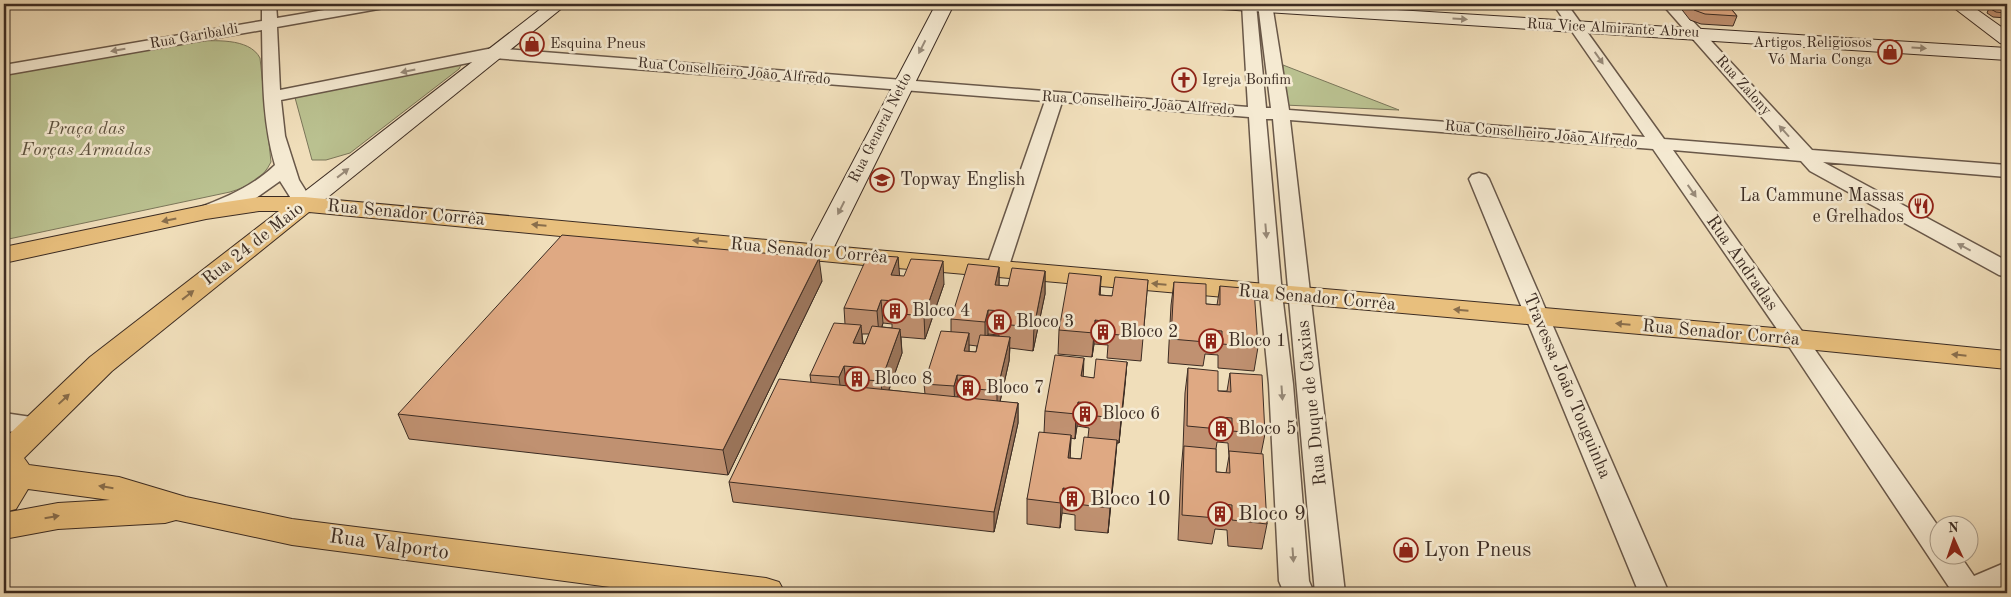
<svg xmlns="http://www.w3.org/2000/svg" width="2011" height="597" viewBox="0 0 2011 597" font-family="'Old Standard TT',serif">
<style>
.green{fill:#bac190;stroke:#7b765a}
.lines{fill:none;stroke-linecap:round;stroke-linejoin:round}
.street-casing{stroke:#695849;stroke-width:3}
.secondary-casing{stroke:#3c2c23;stroke-width:2}
.primary-casing{stroke:#3c2c23;stroke-width:2}
.street{fill:#f5ead2;fill-rule:evenodd}
.secondary{fill:#f5ead2;fill-rule:evenodd}
.primary{fill:#e8bf7d;fill-rule:evenodd}
.wall{fill:#c09171;stroke:#3c2c23;fill-rule:evenodd}
.shaded-wall{fill:#9c765c;stroke:#3c2c23}
.building{fill:#dfa983;stroke:#3c2c23}
.oneway{fill:#988b7a}
.oneway2{fill:#896e4c}
.labels{text-anchor:middle;dominant-baseline:central;stroke-width:5;stroke-linejoin:round;paint-order:stroke}
.far-street-label{font-size:15px;fill:#3c2c23;stroke:#f5ead2}
.far-poi-label{font-size:15px;fill:#3c2c23;stroke:#f5ead2;text-anchor:start}
.park-label{font-size:18px;font-style:italic;fill:#5c513e;stroke:#f5ead2}
.poi-label{font-size:18px;fill:#3c2c23;stroke:#f5ead2;text-anchor:start}
.street-label{font-size:18px;fill:#3c2c23;stroke:#f5ead2}
.near-poi-label{font-size:21px;fill:#3c2c23;stroke:#f5ead2;text-anchor:start}
.near-street-label{font-size:21px;fill:#3c2c23;stroke:#f5ead2}
</style>
<rect width="100%" height="100%" fill="#f0deba"/>
<filter id="stains"><feTurbulence type="fractalNoise" baseFrequency=".004" numOctaves="4"/><feColorMatrix values="0 0 0 0 .2 0 0 0 0 .09 0 0 0 0 .02 0 0 0 .5 -.17"/></filter>
<radialGradient id="worn" r=".72"><stop offset=".6" stop-color="#630" stop-opacity="0"/><stop offset="1" stop-color="#630" stop-opacity=".3"/></radialGradient>
<path class="green" d="M193,41C213,41 249,37 260,58L271,162C263,179 247,187 230,192L4,240V71Z
M452,65H461L459,69L350,153L326,160H312L294,94Z
M1283,65L1399,110L1284,105Z"/>
<g class="lines">
<g class="street-casing">
<path id="street" d="M262,4H276L277,18L360,4H391L389,7L384,8L277,27L280,90L493,48L1248,107L1242,4H1256L1266,108H1271L1258,4H1272L1289,110L1645,137L1553,4H1567L1664,139L1790,149L1662,4H1677L1812,150L2007,165V177L1823,162L2007,261V277L1999,275L1810,171L1801,161L1673,150L1804,334L1938,526V554H1959L1974,576L2007,562V588L1996,593H1953L1786,342L1653,149L1290,120L1345,593H1315L1273,119H1266L1282,294L1293,384L1309,581L1314,593H1284L1279,581L1269,384L1260,294L1249,117L1062,102L1008,269L1005,274L997,276L989,274L986,269L1045,101L493,58L281,100L285,136L299,180L314,204L311,208L304,210L297,208L280,181L256,198L208,217L201,215L198,211L201,207C229,196 253,186 275,165C262,119 263,77 262,30L4,75V65L262,21Z
M1479,173L1486,175L1489,179L1669,593H1639L1469,179L1472,175Z
M4,413L45,419L49,425L45,431L36,434L4,431Z"/>
</g>
<g class="secondary-casing">
<path id="secondary" d="M547,4H567L313,209L304,211L295,209L292,204L295,199Z
M936,4H954L831,253L827,259L818,261L809,259L805,253Z
M1211,4H1300L2007,48V60L1220,9L1214,8Z
M1949,4H1969L2007,31V45L2000,43Z"/>
</g>
<g class="primary-casing">
<path id="primary" d="M259,197H304L864,249L1796,330L2007,351V369L1796,348L864,265L309,212L112,371L24,458L29,465L119,477L186,497L292,519L766,578L779,582L785,593H655L292,545L176,520L165,523L58,529L4,539V513L58,503L110,500L28,489L16,509L4,512V439L90,357L279,211H259L206,219L4,263V247L206,205Z"/>
</g>
<use href="#street" class="street"/>
<use href="#secondary" class="secondary"/>
<use href="#primary" class="primary"/>
</g>
<path class="wall" d="M1680,4H1727L1737,16L1733,26L1701,24L1690,20L1679,6Z
M1989,8H2007V18L1993,17L1987,13Z
M898,257L899,276L944,284L925,339L901,337L902,353L889,390L925,394L924,384L951,332V319L999,267V286H1008L1045,271V294L1033,351L1010,348L1009,361L1000,402L1018,403V423L994,532L733,502L729,482L811,382L810,375L845,324L844,308ZM883,323L892,324V328L882,327ZM862,334H869L865,344L863,343ZM988,334L999,335V336L988,335ZM969,345L977,346L976,352H969Z
M1101,276L1100,295L1112,296L1148,280L1141,361L1107,358L1108,345L1094,344L1092,357L1058,354L1059,330Z
M822,281L728,475L409,439L398,414Z
M1174,282L1206,304L1217,305L1220,286L1258,347L1254,371L1218,368V355L1205,354L1203,366L1168,363L1171,305Z
M1127,362L1119,443H1117L1108,533L1075,530V515L1062,513L1060,528L1027,524V499L1044,433L1045,411L1083,377L1094,378ZM1077,426L1089,428L1088,437L1081,459L1070,458L1071,438L1075,439Z
M1188,368L1218,391H1227L1230,373L1265,434L1261,454L1267,524L1262,549L1228,546L1227,530L1215,529L1212,544L1178,540L1181,471L1183,448L1185,393ZM1217,442L1228,443L1229,456L1226,473L1216,472V449Z"/>
<path class="shaded-wall" d="M898,257L900,280L891,275Z
M819,258L822,281L728,475L723,450Z
M943,261L944,284L925,339L924,316Z
M999,267V290L995,285Z
M1045,271V294L1033,351L1034,327Z
M1101,276L1100,299L1099,295Z
M881,300L883,323L879,335L877,311Z
M988,310V334L985,346V322Z
M1095,320L1094,344L1092,357L1094,333Z
M861,325L863,349L853,343Z
M900,329L902,353L883,406L881,381Z
M969,333V357L964,351Z
M1010,337L1009,361L997,415V391Z
M1084,358L1083,382L1081,376Z
M1127,362L1125,386L1119,443L1121,419Z
M844,366L847,390L842,402L839,377Z
M957,375L958,399L955,411L954,386Z
M1078,402L1077,426L1075,439L1076,414Z
M1018,403V423L994,532V512Z
M1071,435L1070,460L1068,458Z
M1117,440L1115,465L1108,533L1110,508Z
M1063,488L1062,513L1060,528L1061,503Z"/>
<path class="building" d="M1689,4H1727L1737,16L1705,14L1694,10Z
M1989,8H2007V13L1996,12Z
M562,235L819,258L723,450L398,414Z
M868,255L898,257L891,275L904,276L911,259L943,261L924,316L891,313L895,301L881,300L877,311L844,308Z
M968,264L999,267L995,285L1008,286L1012,268L1045,271L1034,327L999,324L1002,311L988,310L985,322L951,319Z
M1069,273L1101,276L1099,295L1112,296L1115,277L1148,280L1143,337L1109,334L1110,322L1095,320L1094,333L1059,330Z
M1174,282L1206,284V304L1220,305V286L1254,289L1258,347L1222,344V331L1207,330L1206,342L1171,339Z
M834,323L861,325L853,343L865,344L872,326L900,329L881,381L852,379L856,367L844,366L839,377L810,375Z
M941,331L969,333L964,351L976,352L980,335L1010,337L997,391L967,388L970,376L957,375L954,386L924,384Z
M1055,355L1084,358L1081,376L1094,378L1096,359L1127,362L1121,419L1089,415L1091,403L1078,402L1076,414L1045,411Z
M1188,368L1218,371V391L1231,392L1230,373L1262,375L1265,434L1232,431V418L1219,417V429L1187,426Z
M779,379L1018,403L994,512L729,482Z
M1039,432L1071,435L1068,458L1081,459L1084,437L1117,440L1110,508L1076,504L1078,490L1063,488L1061,503L1027,499Z
M1184,446L1216,449V472L1230,473L1229,451L1263,454L1267,524L1232,520V505L1217,503L1216,518L1182,515Z"/>
<defs><path id="oneway-solid" d="M-6-.8H1V-3.2L6.5 0L1 3.2V.8H-6Z" transform="scale(1.25)"/></defs>
<g class="oneway">
<use href="#oneway-solid" transform="translate(1460 19) rotate(4)"/>
<use href="#oneway-solid" transform="translate(922 47) rotate(117)"/>
<use href="#oneway-solid" transform="translate(1919 48) rotate(4)"/>
<use href="#oneway-solid" transform="translate(118 50) rotate(170)"/>
<use href="#oneway-solid" transform="translate(1599 58) rotate(55)"/>
<use href="#oneway-solid" transform="translate(408 71) rotate(168)"/>
<use href="#oneway-solid" transform="translate(1784 131) rotate(-132)"/>
<use href="#oneway-solid" transform="translate(343 173) rotate(-38)"/>
<use href="#oneway-solid" transform="translate(1692 191) rotate(55)"/>
<use href="#oneway-solid" transform="translate(841 208) rotate(117)"/>
<use href="#oneway-solid" transform="translate(1266 231) rotate(85)"/>
<use href="#oneway-solid" transform="translate(1964 247) rotate(-152)"/>
<use href="#oneway-solid" transform="translate(1282 393) rotate(86)"/>
<use href="#oneway-solid" transform="translate(1293 555) rotate(86)"/>
</g>
<g class="oneway2">
<use href="#oneway-solid" transform="translate(169 220) rotate(168)"/>
<use href="#oneway-solid" transform="translate(539 225) rotate(-175)"/>
<use href="#oneway-solid" transform="translate(700 241) rotate(-174)"/>
<use href="#oneway-solid" transform="translate(1159 284) rotate(-175)"/>
<use href="#oneway-solid" transform="translate(188 295) rotate(-38)"/>
<use href="#oneway-solid" transform="translate(1461 310) rotate(-175)"/>
<use href="#oneway-solid" transform="translate(1623 324) rotate(-175)"/>
<use href="#oneway-solid" transform="translate(1959 355) rotate(-174)"/>
<use href="#oneway-solid" transform="translate(64 399) rotate(-43)"/>
<use href="#oneway-solid" transform="translate(106 487) rotate(-171)"/>
<use href="#oneway-solid" transform="translate(52 517) rotate(-10)"/>
</g>
<defs>
<g id="shop-ring" transform="scale(1.25)"><circle r="9.5" fill="#f5ead2" stroke="#8f2418" stroke-width="1.5"/><path d="M-5-2.5h2.3a2.7 3.5 0 0 1 5.4 0H5L5.5 6h-11ZM-1.5-2.5h3a1.5 2.3 0 0 0-3 0Z" fill="#8f2418"/></g>
<g id="church-ring" transform="scale(1.25)"><circle r="9.5" fill="#f5ead2" stroke="#8f2418" stroke-width="1.5"/><path d="M-1.2-6h2.4v3.5h3.3v2.4h-3.3V6h-2.4V-.1h-3.3v-2.4h3.3Z" fill="#8f2418"/></g>
<g id="university-ring" transform="scale(1.25)"><circle r="9.5" fill="#f5ead2" stroke="#8f2418" stroke-width="1.5"/><path d="M0-5L7-2L0 1L-7-2ZM-4 1L0 2.5L4 1V4Q0 6-4 4Z" fill="#8f2418"/></g>
<g id="restaurant-ring" transform="scale(1.25)"><circle r="9.5" fill="#f5ead2" stroke="#8f2418" stroke-width="1.5"/><path d="M-5-6h1v4h1v-4h1v4h1v-4h1v5L-1.5 .5V6h-2V.5L-5-1ZM5-6V6H3V1.5H1.5Q1.5-4 5-6Z" fill="#8f2418"/></g>
<g id="building-ring" transform="scale(1.25)"><circle r="9.5" fill="#f5ead2" stroke="#8f2418" stroke-width="1.5"/><path d="M-4-6H4V6H1V3H-1V6H-4ZM-2.5-4.3h1.7v1.8h-1.7ZM.8-4.3h1.7v1.8H.8ZM-2.5-1h1.7V.8h-1.7ZM.8-1h1.7V.8H.8Z" fill="#8f2418"/></g>
</defs>
<g fill-rule="evenodd">
<use href="#shop-ring" x="532" y="44"/>
<use href="#shop-ring" x="1890" y="52"/>
<use href="#church-ring" x="1184" y="80"/>
<use href="#university-ring" x="882" y="180"/>
<use href="#restaurant-ring" x="1921" y="206"/>
<use href="#building-ring" x="895" y="311"/>
<use href="#building-ring" x="999" y="322"/>
<use href="#building-ring" x="1103" y="332"/>
<use href="#building-ring" x="1211" y="341"/>
<use href="#building-ring" x="857" y="379"/>
<use href="#building-ring" x="968" y="388"/>
<use href="#building-ring" x="1085" y="414"/>
<use href="#building-ring" x="1221" y="429"/>
<use href="#building-ring" x="1072" y="499"/>
<use href="#building-ring" x="1220" y="514"/>
<use href="#shop-ring" x="1406" y="550"/>
</g>
<g class="labels">
<g class="far-street-label">
<text transform="translate(1613 29) rotate(3)">Rua Vice Almirante Abreu</text>
<text transform="translate(194 37) rotate(-10)">Rua Garibaldi</text>
<text transform="translate(734 72) rotate(5)">Rua Conselheiro João Alfredo</text>
<text transform="translate(1743 86) rotate(48)">Rua Zalony</text>
<text transform="translate(1138 104) rotate(4)">Rua Conselheiro João Alfredo</text>
<text transform="translate(881 128) rotate(-63)">Rua General Netto</text>
<text transform="translate(1541 135) rotate(5)">Rua Conselheiro João Alfredo</text>
</g>
<g class="far-poi-label">
<text x="1872" y="43" text-anchor="end">Artigos Religiosos<tspan x="1872" dy="17">Vó Maria Conga</tspan></text>
<text x="550" y="44">Esquina Pneus</text>
<text x="1202" y="80">Igreja Bonfim</text>
</g>
<g class="park-label">
<text x="86" y="129">Praça das<tspan x="86" dy="21">Forças Armadas</tspan></text>
</g>
<g class="poi-label">
<text x="900" y="180">Topway English</text>
<text x="1904" y="196" text-anchor="end">La Cammune Massas<tspan x="1904" dy="21">e Grelhados</tspan></text>
<text x="912" y="311">Bloco 4</text>
<text x="1016" y="322">Bloco 3</text>
<text x="1120" y="332">Bloco 2</text>
<text x="1228" y="341">Bloco 1</text>
<text x="874" y="379">Bloco 8</text>
<text x="986" y="388">Bloco 7</text>
<text x="1102" y="414">Bloco 6</text>
<text x="1238" y="429">Bloco 5</text>
</g>
<g class="street-label">
<text transform="translate(406 213) rotate(5)">Rua Senador Corrêa</text>
<text transform="translate(253 244) rotate(-38)">Rua 24 de Maio</text>
<text transform="translate(809 251) rotate(5)">Rua Senador Corrêa</text>
<text transform="translate(1742 263) rotate(55)">Rua Andradas</text>
<text transform="translate(1317 298) rotate(5)">Rua Senador Corrêa</text>
<text transform="translate(1721 333) rotate(5)">Rua Senador Corrêa</text>
<text transform="translate(1567 386) rotate(67)">Travessa João Touguinha</text>
<text transform="translate(1312 403) rotate(-96)">Rua Duque de Caxias</text>
</g>
<g class="near-poi-label">
<text x="1090" y="499">Bloco 10</text>
<text x="1238" y="514">Bloco 9</text>
<text x="1424" y="550">Lyon Pneus</text>
</g>
<g class="near-street-label">
<text transform="translate(389 545) rotate(8)">Rua Valporto</text>
</g>
</g>
<rect width="2011" height="597" fill="none" stroke="#f0deba" stroke-width="20"/>
<rect x="5" y="5" width="2001" height="587" fill="none" stroke="#3c2c23" stroke-width="2.5"/>
<rect x="10" y="10" width="1991" height="577" fill="none" stroke="#3c2c23"/>
<g transform="translate(1954 540) rotate(357)"><circle r="24" fill="#f5ead2" stroke="#ab9e8c"/>
<path d="M0-4L9 19L0 12L-9 19Z" fill="#8f2418"/>
<text y="-8" font-size="14" font-weight="bold" text-anchor="middle" fill="#3c2c23">N</text>
</g>
<rect width="100%" height="100%" filter="url(#stains)"/>
<rect width="100%" height="100%" fill="url(#worn)"/>
</svg>
